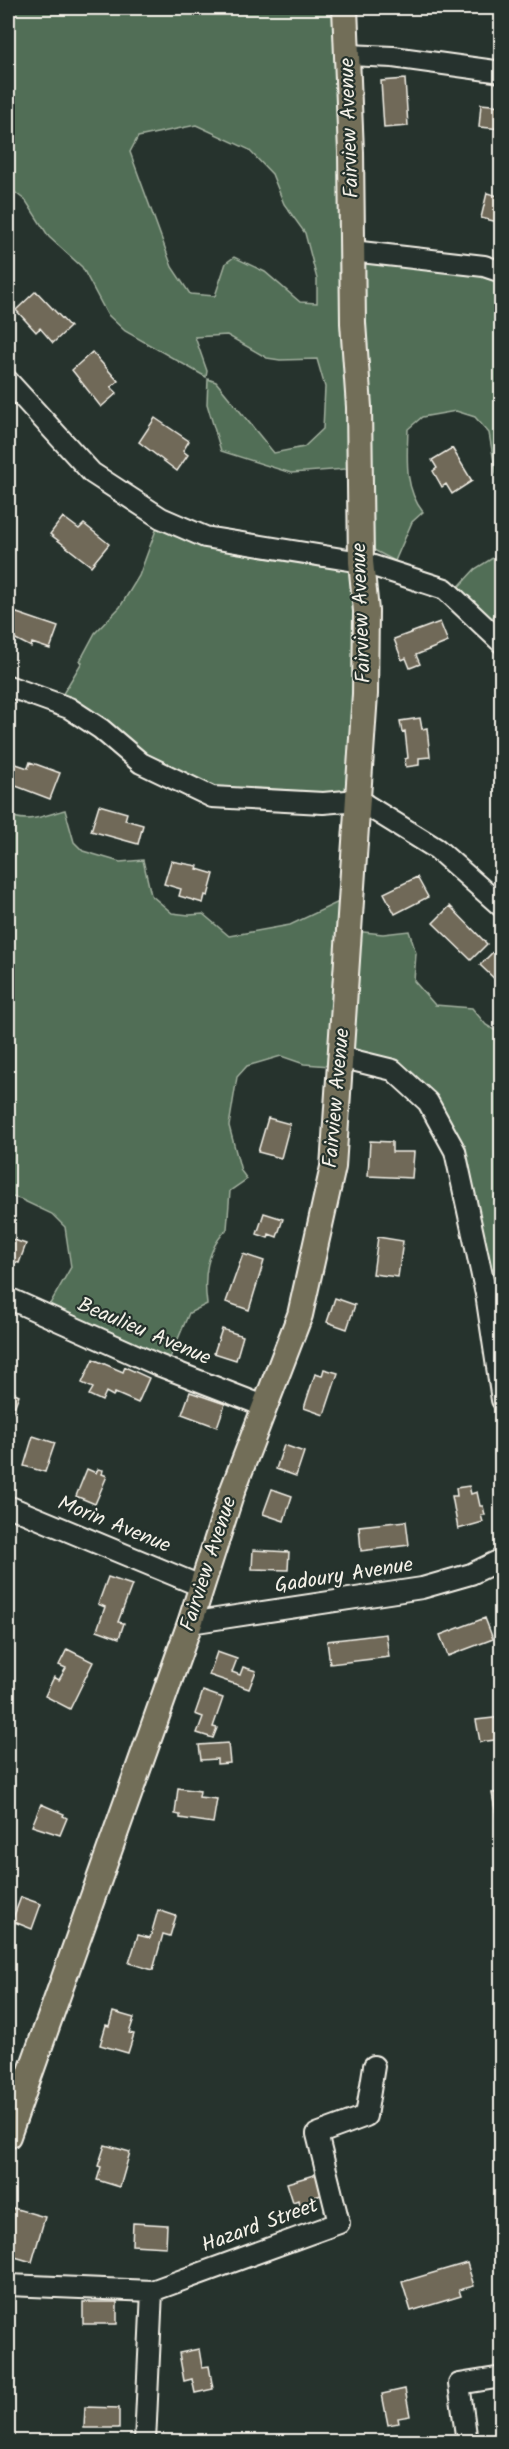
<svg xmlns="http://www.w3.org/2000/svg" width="509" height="2449" viewBox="0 0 509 2449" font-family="Kalam,sans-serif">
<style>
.green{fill:#516e56;stroke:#a2b09f;stroke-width:1.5;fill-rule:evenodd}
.building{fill:#706958;stroke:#f4f1e8;stroke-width:1.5}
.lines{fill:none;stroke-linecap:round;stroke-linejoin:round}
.minor-casing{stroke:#f4f1e8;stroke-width:24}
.major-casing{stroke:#f4f1e8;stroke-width:28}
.minor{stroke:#26332d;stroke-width:20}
.major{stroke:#726e59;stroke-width:24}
.labels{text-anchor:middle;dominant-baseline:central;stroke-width:4.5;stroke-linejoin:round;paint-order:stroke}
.street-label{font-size:21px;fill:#f4f1e8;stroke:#26332d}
</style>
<rect width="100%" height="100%" fill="#26332d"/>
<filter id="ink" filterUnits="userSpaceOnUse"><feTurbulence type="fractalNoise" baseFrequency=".0167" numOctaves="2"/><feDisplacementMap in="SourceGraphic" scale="12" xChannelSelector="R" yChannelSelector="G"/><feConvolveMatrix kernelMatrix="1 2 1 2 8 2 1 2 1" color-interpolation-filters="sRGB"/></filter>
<g filter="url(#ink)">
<path class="green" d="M8,8H346L352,246L501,270V501L489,433L475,417L456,411L422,417L408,429C407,458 404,488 423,512L412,522L395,561L372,549L358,795L260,797L192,783L58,702L82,662L80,661L95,633L120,607L139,576L160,519L327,552L363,547L359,468L291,473L221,451L207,404L208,379L216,382L274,453L304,447L323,429L325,387L317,359L280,360L267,358L227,335L195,337L207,371L206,377L125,331L107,314L82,267L49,237L26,201L8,187ZM196,125L248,149L272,174L284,204L305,233L317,279V303L300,302L265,272L234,257L226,263L215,296L190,294L172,267L130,152L138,137Z
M501,540V610L486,623L453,593L475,569L496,556Z
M65,810L74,842L83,851L120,862L143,860L151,895L172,913L189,915L203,914L229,936L290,925L347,898L354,931L383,934L409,931L416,953L414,981L435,1005L472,1008L486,1025L501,1034V1395L459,1164L397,1071L304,1064L281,1056L247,1066L237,1077L229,1126L241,1171L247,1179L230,1191L227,1229C207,1249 203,1276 207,1304L189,1313L167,1365L46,1311L71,1267L65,1227L52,1214L20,1199L8,1196V814C26,825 45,815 65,810Z"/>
<path class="building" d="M405,79L408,126L384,128L381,81Z
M481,104L502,106V129L479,127Z
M487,193L502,197V223L481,218Z
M36,291L70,327L53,343L40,328L36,332L16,310Z
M92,352L118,381L111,387L117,393L101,407L72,370Z
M155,418L189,441L183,451L188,455L177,471L139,442Z
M452,448L472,481L452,494L446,484L442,487L433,471L437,468L432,460Z
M63,517L79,529L84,524L109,544L91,566L50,534Z
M14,612L58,627L50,649L32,643L31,647L8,635Z
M440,622L448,642L416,655L420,664L410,668L406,658L402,660L394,639Z
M420,718L422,729L427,728L430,757L419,758V765L406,767L405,759L408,758L405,731L402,732L400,721Z
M10,762L28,768L30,762L60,773L50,799L8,783V769Z
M99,805L127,813L125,820L143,825L138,844L91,831Z
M171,861L198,866L197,869L214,874L208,896L205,895L203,903L179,896L181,889L164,884Z
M417,877L428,897L395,914L384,893Z
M450,906L487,944L471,960L433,923Z
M495,950L502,956V986L480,965Z
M268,1118L290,1124L281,1158L258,1152Z
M370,1141L392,1142V1152H414L412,1178L368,1176Z
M264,1213L283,1219L277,1237L269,1234L268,1238L257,1234Z
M378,1237L403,1241L398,1277L373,1274Z
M8,1238L26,1244L19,1263L8,1260Z
M243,1254L264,1261L249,1310L226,1302Z
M335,1298L355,1305L347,1329L327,1322Z
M222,1329L243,1336L236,1360L214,1353Z
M93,1359L123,1372L125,1367L149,1378L138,1403L115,1393L113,1396L106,1392L102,1401L89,1395L93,1388L82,1383Z
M324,1369L338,1373L324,1415L304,1408L315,1374L322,1376Z
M8,1390L19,1395L8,1423Z
M190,1392L225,1404L217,1427L182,1414Z
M33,1436L55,1443L45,1472L24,1466Z
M284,1445L304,1452L296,1476L276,1469Z
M87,1469L96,1473L98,1469L103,1470L102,1474L107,1476L95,1504L76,1496Z
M469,1486L471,1494L477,1492L480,1506H483L485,1515H481L483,1522L458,1529L452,1496H457L456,1488Z
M272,1489L292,1496L284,1521L263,1514Z
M406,1521L409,1545L361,1551L359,1526Z
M253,1550L289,1552L288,1570L252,1569Z
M108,1577L132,1585L118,1622L124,1623L119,1638L97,1630L105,1607L98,1604Z
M485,1618L493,1639L448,1656L440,1635Z
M386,1634L389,1657L330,1664L327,1641Z
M67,1649L93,1662L70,1709L45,1696L54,1677L59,1680L66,1668L59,1665Z
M217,1652L237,1659L232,1672L240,1675L243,1667L256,1671L249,1689L209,1675Z
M203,1691L223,1698L213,1727L217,1728L213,1738L197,1733L203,1717L195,1714Z
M502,1717V1739L480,1742L476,1720Z
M228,1743L230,1763L217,1764V1759L201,1760L199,1745Z
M178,1788L200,1791L199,1797L217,1799L213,1823L180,1818V1815L175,1814Z
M502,1792V1819L497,1820L492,1793Z
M41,1804L64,1814L63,1816L67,1818L60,1835L32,1826Z
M21,1897L41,1904L32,1929L12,1921Z
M158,1910L176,1916L170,1936L163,1934L153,1970L129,1963L138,1935L150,1938Z
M113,2012L134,2018L129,2033L134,2034L128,2053L100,2045L106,2025L109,2026Z
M105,2145L130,2152L120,2187L97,2180L101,2167L98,2166Z
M317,2174L324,2194L312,2198L313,2201L299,2205L298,2200L293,2202L287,2183Z
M13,2208L45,2217L32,2262L8,2255L12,2244L8,2243V2225Z
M133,2223L167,2225L166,2247L132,2245Z
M467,2263L474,2286L459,2290L461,2296L411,2311L402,2282Z
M83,2302H117V2324H83Z
M199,2349L202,2367L209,2366L213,2389L195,2393L192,2379L184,2381L179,2353Z
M405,2389L410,2416L398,2418L399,2423L388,2425L382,2394Z
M85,2407L119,2408V2428H84Z"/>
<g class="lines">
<g class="minor-casing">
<path id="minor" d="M348,55L393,57L502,72
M352,251L484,266L502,272
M8,381L92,473L161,518L205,537L361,562L445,589L502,643
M8,686L69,708L101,729L141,763L212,797L323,803L358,800L437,849L502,907
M340,1057L393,1070L428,1102L455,1151L486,1294L502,1400
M8,1298L158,1365L264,1406
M8,1506L203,1587
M190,1623L422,1588L471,1574L502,1559
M8,2285L152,2291L339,2223L317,2134L366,2116L374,2066
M145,2442L152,2291
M467,2442L459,2384L502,2377"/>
</g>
<g class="major-casing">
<path id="major" d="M8,2136L190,1623L232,1492L300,1315L333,1167L365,694L366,611L361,562L359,407L353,323L351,152L345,8"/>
</g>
<use href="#minor" class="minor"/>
<use href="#major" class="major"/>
</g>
</g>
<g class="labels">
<g class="street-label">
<text transform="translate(350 128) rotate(-92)">Fairview Avenue</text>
<text transform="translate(362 613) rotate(-92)">Fairview Avenue</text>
<text transform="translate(337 1098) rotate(-85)">Fairview Avenue</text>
<text transform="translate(144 1332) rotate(23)">Beaulieu Avenue</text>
<text transform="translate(114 1525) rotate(22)">Morin Avenue</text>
<text transform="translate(209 1564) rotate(-72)">Fairview Avenue</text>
<text transform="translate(344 1576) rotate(-9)">Gadoury Avenue</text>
<text transform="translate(260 2226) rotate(-20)">Hazard Street</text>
</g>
</g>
<rect width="509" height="2449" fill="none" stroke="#26332d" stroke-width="30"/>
<rect x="15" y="15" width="479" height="2419" fill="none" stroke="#f4f1e8" stroke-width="2" filter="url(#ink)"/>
</svg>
